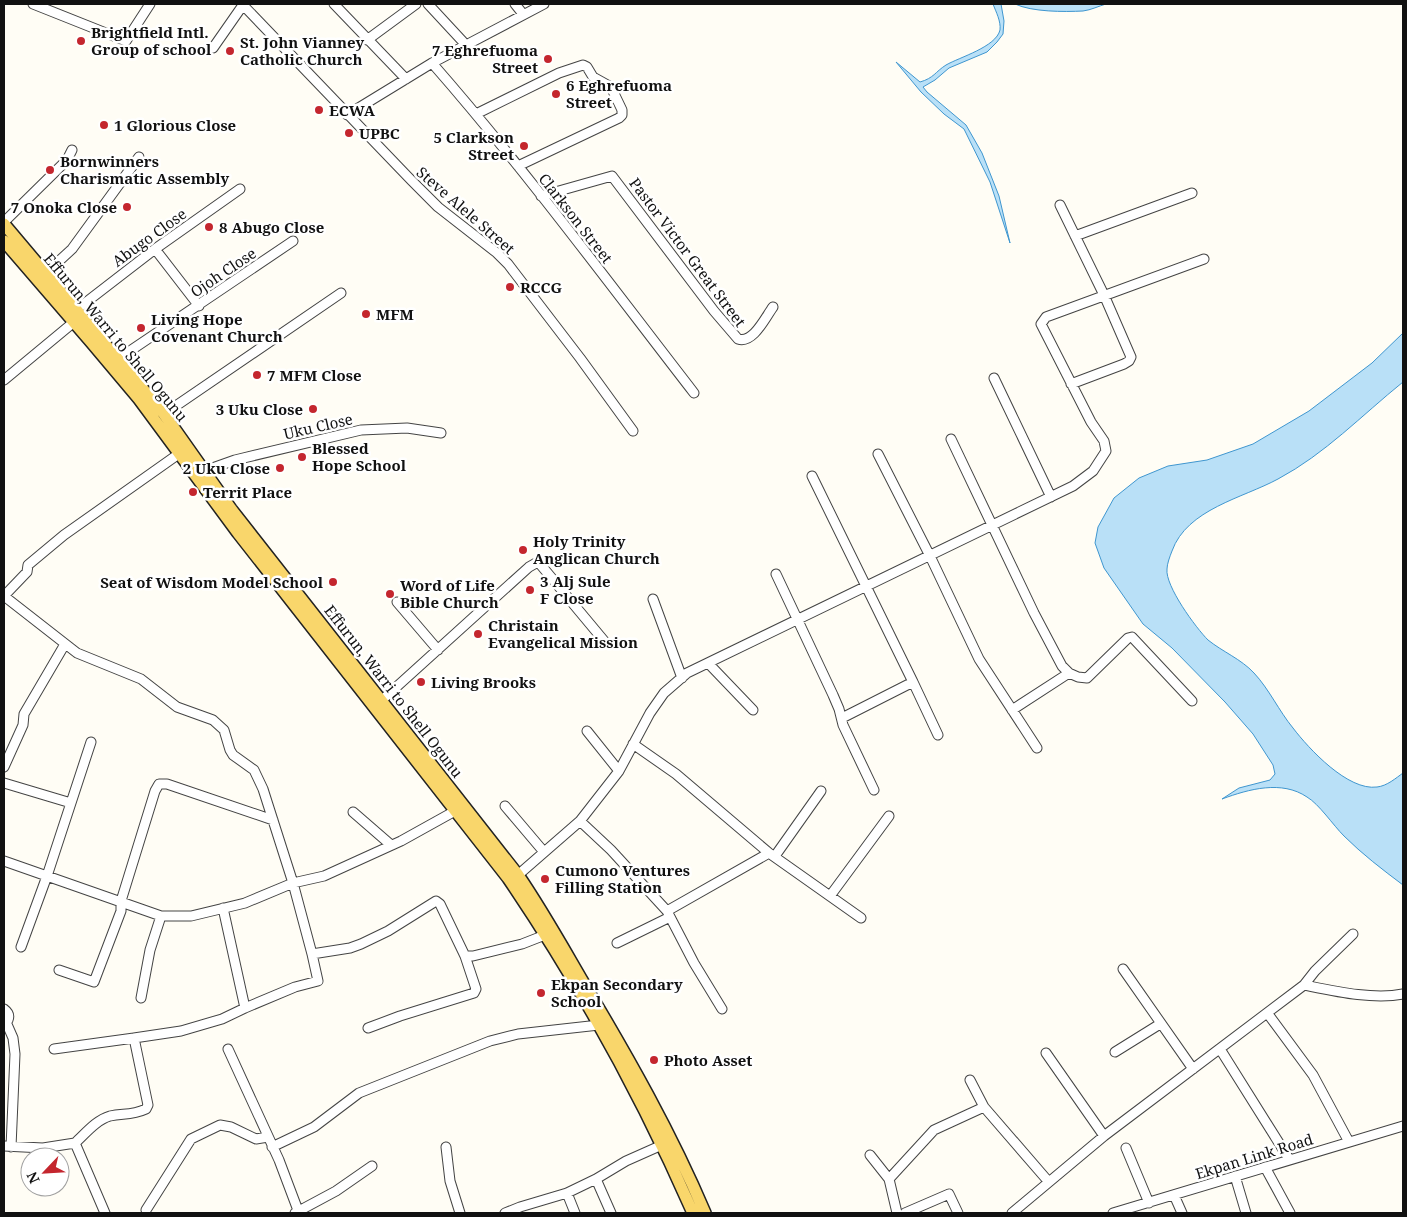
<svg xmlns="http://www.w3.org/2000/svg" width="1407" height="1217" viewBox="0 0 1407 1217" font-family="'Noto Serif',serif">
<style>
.water{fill:#b9e0f7;stroke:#3f96cf}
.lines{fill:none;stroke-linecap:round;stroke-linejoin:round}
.minor-casing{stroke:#444;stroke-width:11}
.major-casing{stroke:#222;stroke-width:14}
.minor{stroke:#fff;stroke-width:9}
.major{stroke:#f9d66b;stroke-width:11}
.poi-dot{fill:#c4262e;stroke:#fff;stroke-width:2}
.labels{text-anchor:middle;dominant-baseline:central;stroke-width:5;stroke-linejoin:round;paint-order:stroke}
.poi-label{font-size:15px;font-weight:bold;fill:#111;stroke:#fff;text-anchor:start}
.street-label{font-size:15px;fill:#111;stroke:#fff}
</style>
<rect width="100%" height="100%" fill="#fffdf5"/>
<path class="water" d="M993,4H1001L1004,21L1003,34L997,42L987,52L949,68L935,80L923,87L927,92L966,125L982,153L999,196L1010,243L990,182L964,129L944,114L921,92L896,62L920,82C934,78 935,72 946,65C960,57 996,47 1000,30C1001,21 996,12 993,4Z
M1015,4H1106C1099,6 1091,10 1083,11C1064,12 1032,12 1015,4Z
M1403,333V382C1362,415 1325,454 1278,479C1243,498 1187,509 1172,551C1170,556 1167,564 1167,569C1165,586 1196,628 1208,640C1223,652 1241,659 1254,673C1269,689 1279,711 1293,728C1309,749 1348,791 1377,787C1387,786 1396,778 1403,773V885C1383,870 1362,854 1344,836C1333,825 1319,804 1307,797C1282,780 1249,789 1222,799L1239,788L1270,780L1275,774L1273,765L1253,734L1225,702L1172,648L1143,624L1104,568L1095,543L1098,527L1114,498L1139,478L1168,466L1207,460L1253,444L1309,411L1372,363Z"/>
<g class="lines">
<g class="minor-casing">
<path id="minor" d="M33,4L126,41L150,4
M242,4L411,180L438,207L497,253L508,264L580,358L633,431
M334,4L406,79
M428,4L466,45
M515,4L523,14
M367,40L416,4
M213,48L243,5
M432,63C524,168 608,282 694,393
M476,114L559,73L583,65L587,67L593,77L611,87L622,110V115L619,118L518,166
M347,115L432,63L544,4
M541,196L612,176L714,311L738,339C753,344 765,318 773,307
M1060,205L1104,295L1131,357L1129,361L1124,364L1071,384
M4,222L67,160L72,150
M1075,236L1192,193
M155,249L199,306
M46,273L72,249L139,157
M76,310L155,249L240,189
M118,359L293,241
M994,378L1051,497
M4,380L74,322
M164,414L341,293
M951,439L1034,613L1062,666L1069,673L1078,677L1087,678L1128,638L1132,637L1192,701
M878,454L930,556L979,659L1037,748
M204,471L235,460L361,430L407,428L441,433
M812,476L913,682L842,718
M776,574L833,695L839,709L843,725L874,790
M4,596L77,653L141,679L177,707L213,720L224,730L230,750L233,755L254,770L263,789L293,883L312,954L318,981L295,987L245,1008
M4,596L27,572L28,565L64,535L180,453
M653,599L682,678
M397,602L438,650
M708,663L753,710
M913,682L938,735
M382,700L529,567L536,563L540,564L605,642
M1012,710L1069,673
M587,731L619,771
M633,744L676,774L769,853L861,918
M4,767L23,725L24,714L65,644
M4,783L71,803
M505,806L544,852
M353,812L391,845
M580,821L611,850L667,911L694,963L722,1009
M775,856L821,791
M4,861L161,916H191L245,903L293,883L324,876L401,841L455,811
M518,875L580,821L619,771L650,713L664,693L687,673L1073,486L1093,471L1106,451L1104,441L1091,422L1041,324L1046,317L1204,259
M830,896L889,816
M667,911L769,853
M617,943L670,917
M21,947L47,876L91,742
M312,954L350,948L361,944L388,931L436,901L440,904L465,956
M1123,969L1193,1069
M59,970L94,982L121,911V901L155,791L159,784H167L273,820
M1304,985C1334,991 1373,1000 1403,994
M141,998L150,950L161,916
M4,1009C8,1012 10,1015 8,1020L4,1023
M1268,1014L1313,1075L1349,1142
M6,1022L13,1038L15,1054L11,1147
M368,1028L400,1016L474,993L476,989L465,956H473L522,944L545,935
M54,1049L134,1038
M228,1049L279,1160L299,1213
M1220,1049L1289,1159
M1115,1052L1160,1024
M1046,1053L1104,1136
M970,1080L984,1107L1048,1181
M75,1143C85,1134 96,1120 110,1116C123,1113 131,1116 146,1109L148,1105L134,1038L181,1031L222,1019L245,1008L223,908
M4,1146L43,1148L75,1143L105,1213
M272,1147L314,1127L359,1093L490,1041L518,1034L599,1025
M446,1147L450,1181L460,1213
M1126,1148L1149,1203
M870,1155L889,1179L897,1213
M1265,1167L1290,1213
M1235,1176L1246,1213
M596,1179L611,1213
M889,1179L934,1130L984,1107
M567,1193L575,1213
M1174,1195L1182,1213
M146,1210L191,1139L220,1125L231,1127L256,1139L268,1137
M295,1213L336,1191L372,1166
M505,1213L520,1207L567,1193L596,1179L626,1161L662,1145
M905,1213L949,1194L958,1213
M1012,1213L1104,1136L1304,985L1315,971L1353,934
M1113,1213L1403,1126"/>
</g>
<g class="major-casing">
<path id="major" d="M4,224L164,414L231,509L518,875C542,910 562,946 583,982C628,1057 671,1133 705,1213
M4,241L91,342L139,399L238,533L508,878C580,984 642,1097 693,1213"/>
</g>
<use href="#minor" class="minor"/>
<use href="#major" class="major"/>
</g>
<g class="poi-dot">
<circle cx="81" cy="41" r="5"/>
<circle cx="230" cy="51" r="5"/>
<circle cx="548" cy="59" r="5"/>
<circle cx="556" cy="94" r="5"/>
<circle cx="319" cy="110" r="5"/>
<circle cx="104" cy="125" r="5"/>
<circle cx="349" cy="133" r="5"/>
<circle cx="524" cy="146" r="5"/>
<circle cx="50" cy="170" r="5"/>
<circle cx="127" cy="207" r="5"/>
<circle cx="209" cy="227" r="5"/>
<circle cx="510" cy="287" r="5"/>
<circle cx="366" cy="314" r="5"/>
<circle cx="141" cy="328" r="5"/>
<circle cx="257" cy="375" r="5"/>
<circle cx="313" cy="409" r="5"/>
<circle cx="302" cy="457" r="5"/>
<circle cx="280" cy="468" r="5"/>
<circle cx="193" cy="492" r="5"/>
<circle cx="523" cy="550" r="5"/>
<circle cx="333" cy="582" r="5"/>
<circle cx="530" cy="590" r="5"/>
<circle cx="390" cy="594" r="5"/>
<circle cx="478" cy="634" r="5"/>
<circle cx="421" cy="682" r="5"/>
<circle cx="545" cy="879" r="5"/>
<circle cx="541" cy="993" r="5"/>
<circle cx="654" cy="1060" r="5"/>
</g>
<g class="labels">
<g class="poi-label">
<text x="91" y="32">Brightfield Intl.<tspan x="91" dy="17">Group of school</tspan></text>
<text x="240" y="42">St. John Vianney<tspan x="240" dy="17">Catholic Church</tspan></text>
<text x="538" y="50" text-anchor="end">7 Eghrefuoma<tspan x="538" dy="17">Street</tspan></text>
<text x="566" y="85">6 Eghrefuoma<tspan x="566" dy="17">Street</tspan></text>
<text x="329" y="110">ECWA</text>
<text x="114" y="125">1 Glorious Close</text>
<text x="359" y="133">UPBC</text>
<text x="514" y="137" text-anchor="end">5 Clarkson<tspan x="514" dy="17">Street</tspan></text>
<text x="60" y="161">Bornwinners<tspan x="60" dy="17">Charismatic Assembly</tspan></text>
<text x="117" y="207" text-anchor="end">7 Onoka Close</text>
<text x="219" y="227">8 Abugo Close</text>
<text x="520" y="287">RCCG</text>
<text x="376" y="314">MFM</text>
<text x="151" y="319">Living Hope<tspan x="151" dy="17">Covenant Church</tspan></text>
<text x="267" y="375">7 MFM Close</text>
<text x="303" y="409" text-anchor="end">3 Uku Close</text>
<text x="312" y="448">Blessed<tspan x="312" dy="17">Hope School</tspan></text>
<text x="270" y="468" text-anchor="end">2 Uku Close</text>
<text x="203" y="492">Territ Place</text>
<text x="533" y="541">Holy Trinity<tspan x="533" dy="17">Anglican Church</tspan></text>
<text x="540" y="581">3 Alj Sule<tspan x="540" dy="17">F Close</tspan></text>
<text x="323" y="582" text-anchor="end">Seat of Wisdom Model School</text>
<text x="400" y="585">Word of Life<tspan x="400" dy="17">Bible Church</tspan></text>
<text x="488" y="625">Christain<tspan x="488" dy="17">Evangelical Mission</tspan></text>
<text x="431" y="682">Living Brooks</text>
<text x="555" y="870">Cumono Ventures<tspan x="555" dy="17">Filling Station</tspan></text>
<text x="551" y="984">Ekpan Secondary<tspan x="551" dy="17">School</tspan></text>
<text x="664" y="1060">Photo Asset</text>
</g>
<g class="street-label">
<text transform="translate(466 210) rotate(41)">Steve Alele Street</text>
<text transform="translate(576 218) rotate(52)">Clarkson Street</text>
<text transform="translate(149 237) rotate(-36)">Abugo Close</text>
<text transform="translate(688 252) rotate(53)">Pastor Victor Great Street</text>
<text transform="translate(223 272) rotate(-34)">Ojoh Close</text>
<text transform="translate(116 337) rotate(50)">Effurun, Warri to Shell Ogunu</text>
<text transform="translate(318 426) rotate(-13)">Uku Close</text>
<text transform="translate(394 691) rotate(52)">Effurun, Warri to Shell Ogunu</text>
<text transform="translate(1254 1156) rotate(-17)">Ekpan Link Road</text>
</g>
</g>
<rect width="1407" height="1217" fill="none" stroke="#111111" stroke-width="10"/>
<g transform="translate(45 1172) rotate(245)"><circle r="24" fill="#ffffff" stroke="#a0a0a0"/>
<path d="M0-4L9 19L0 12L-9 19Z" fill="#c4262e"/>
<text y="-8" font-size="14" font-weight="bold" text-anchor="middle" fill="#111111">N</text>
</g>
</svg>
